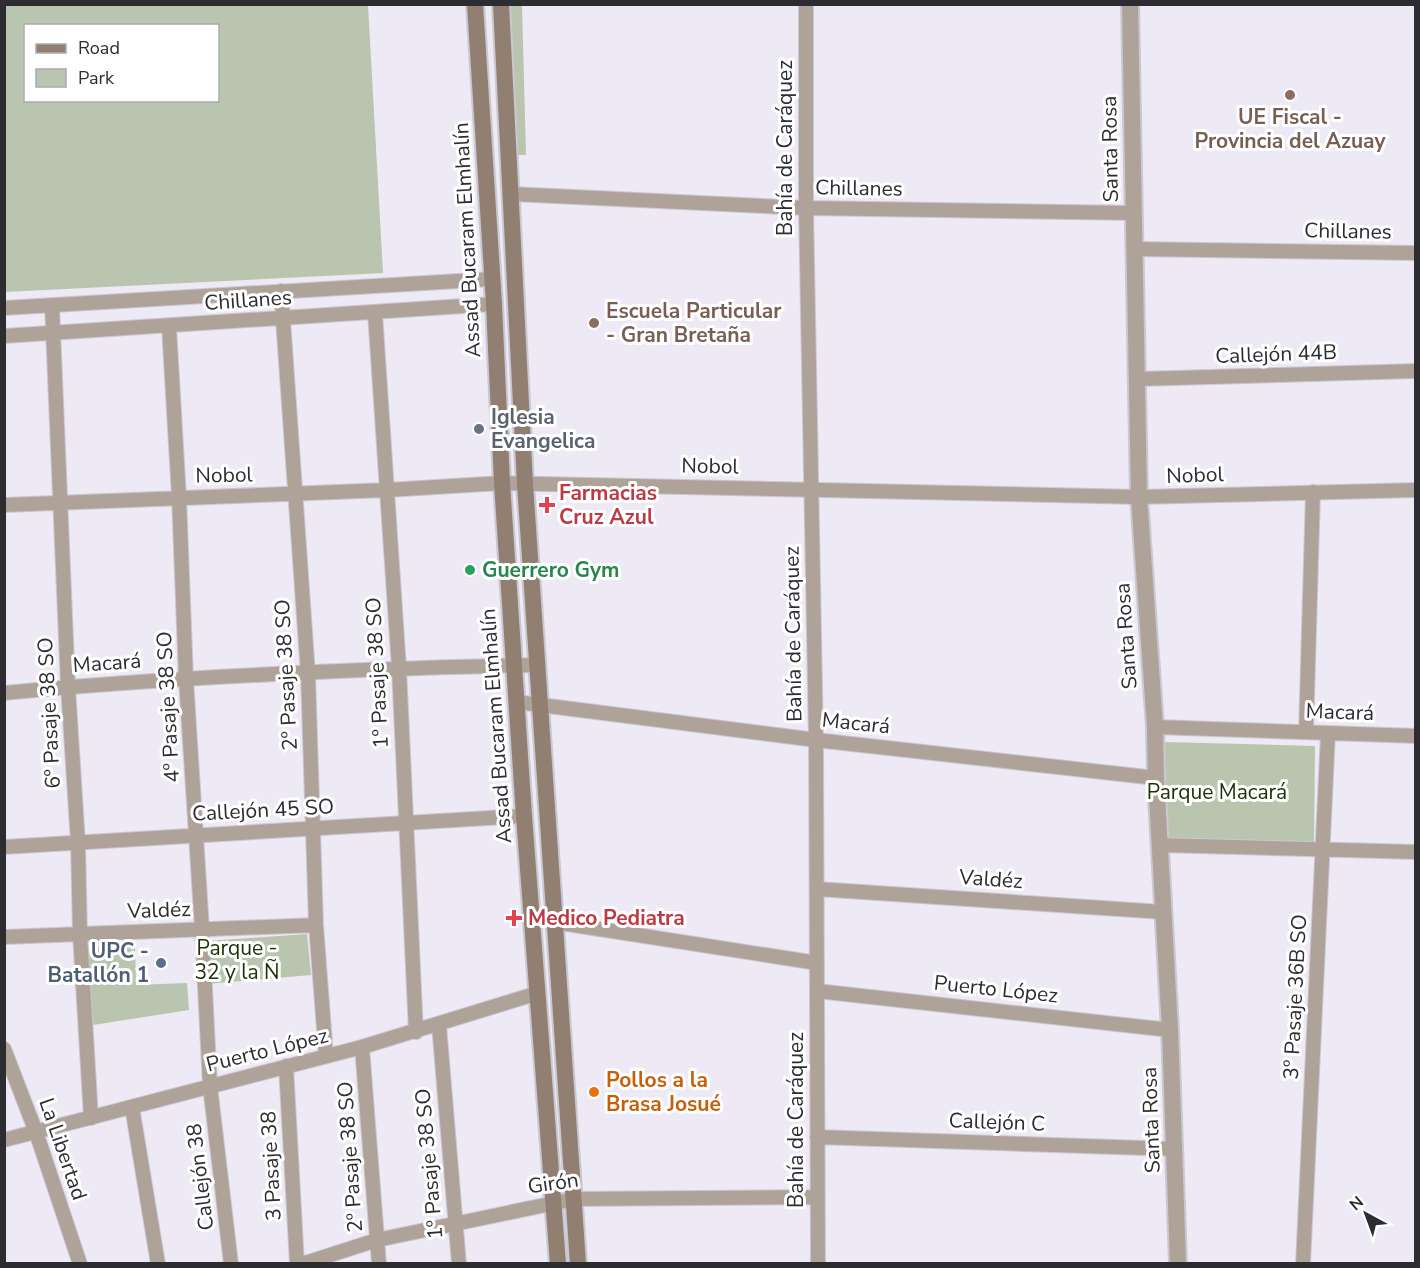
<svg xmlns="http://www.w3.org/2000/svg" width="1420" height="1268" viewBox="0 0 1420 1268" font-family="'Nunito Sans',sans-serif">
<style>
.green{fill:#b9c5ae;fill-rule:evenodd}
.lines{fill:none;stroke-linecap:round;stroke-linejoin:round}
.minor-casing{stroke:#cac8d3;stroke-width:16}
.tertiary-casing{stroke:#cac8d3;stroke-width:20}
.secondary-casing{stroke:#cac8d3;stroke-width:20}
.minor{stroke:#afa399;stroke-width:14}
.tertiary{stroke:#afa399;stroke-width:16}
.secondary{stroke:#918071;stroke-width:16}
.education-dot{fill:#8d6e63;stroke:#fff;stroke-width:2}
.worship-dot{fill:#6b7280;stroke:#fff;stroke-width:2}
.health-dot{fill:#e0444e;stroke:#fff;stroke-width:2}
.leisure-dot{fill:#2e9e5b;stroke:#fff;stroke-width:2}
.service-dot{fill:#5c6f8a;stroke:#fff;stroke-width:2}
.food-dot{fill:#e8710a;stroke:#fff;stroke-width:2}
.labels{text-anchor:middle;dominant-baseline:central;stroke-width:6;stroke-linejoin:round;paint-order:stroke}
.education-label{font-size:21px;font-weight:bold;fill:#785e54;stroke:#fff}
.street-label{font-size:21px;fill:#2d2c31;stroke:#fff}
.worship-label{font-size:21px;font-weight:bold;fill:#5b616d;stroke:#fff;text-anchor:start}
.health-label{font-size:21px;font-weight:bold;fill:#be3a42;stroke:#fff;text-anchor:start}
.leisure-label{font-size:21px;font-weight:bold;fill:#27864d;stroke:#fff;text-anchor:start}
.park-label{font-size:21px;fill:#1d3001;stroke:#fff}
.service-label{font-size:21px;font-weight:bold;fill:#4e5e75;stroke:#fff;text-anchor:end}
.food-label{font-size:21px;font-weight:bold;fill:#c56008;stroke:#fff;text-anchor:start}
</style>
<rect width="100%" height="100%" fill="#edeaf6"/>
<path class="green" d="M5,4L368,5L383,273L5,292ZM26,26H218V100H26Z
M506,5H522L526,155H514Z
M1164,742L1315,746L1314,844L1167,839Z
M307,934L311,975L207,984L208,941Z
M135,944L136,985L187,983L189,1010L93,1025L85,948Z"/>
<g class="lines">
<g class="minor-casing">
<path id="minor" d="M806,4V208L816,740L818,1264
M512,194L806,208L1134,213
M1135,249L1416,253
M281,291L308,674L316,925L326,1056
M52,306L68,687L78,843L80,934L91,1118
M4,308L492,279
M375,313L399,668L416,1032
M169,327L179,497L186,679L202,929L210,1086L231,1264
M4,336L494,304
M1138,379L1416,371
M4,505L387,490L502,483L1139,497L1416,490
M4,693C181,676 359,669 536,665
M517,702L816,740L1156,778
M1155,727L1416,736
M1306,732L1313,492
M1160,845L1416,852
M4,847L524,816
M817,889L1163,912
M554,922L817,963
M4,937L316,925
M817,991L1170,1030
M439,1025L459,1264
M362,1047L379,1264
M4,1049L36,1132L80,1264
M286,1066L297,1264
M132,1107L158,1264
M817,1137L1175,1149
M4,1140L362,1047L538,993
M302,1264L377,1240L574,1199L818,1197
M1303,1264L1328,733"/>
</g>
<g class="tertiary-casing">
<path id="tertiary" d="M1130,4L1139,497L1155,727L1156,778L1170,1030L1178,1264"/>
</g>
<g class="secondary-casing">
<path id="secondary" d="M475,4L494,304L502,483L524,816L558,1264
M501,4L525,484L578,1264"/>
</g>
<use href="#minor" class="minor"/>
<use href="#tertiary" class="tertiary"/>
<use href="#secondary" class="secondary"/>
</g>
<g class="education-dot">
<circle cx="1290" cy="95" r="6"/>
<circle cx="594" cy="323" r="6"/>
</g>
<circle class="worship-dot" cx="479" cy="429" r="6"/>
<g class="health-dot">
<path d="M544 496h6v6h6v6h-6v6h-6v-6h-6v-6h6z"/>
<path d="M511 909h6v6h6v6h-6v6h-6v-6h-6v-6h6z"/>
</g>
<circle class="leisure-dot" cx="470" cy="570" r="6"/>
<circle class="service-dot" cx="161" cy="963" r="6"/>
<circle class="food-dot" cx="594" cy="1092" r="6"/>
<g class="labels">
<g class="education-label">
<text x="1290" y="117">UE Fiscal -<tspan x="1290" dy="24">Provincia del Azuay</tspan></text>
<text x="606" y="311" text-anchor="start">Escuela Particular<tspan x="606" dy="24">- Gran Bretaña</tspan></text>
</g>
<g class="street-label">
<text transform="translate(785 148) rotate(-90)">Bahía de Caráquez</text>
<text transform="translate(1110 149) rotate(-91)">Santa Rosa</text>
<text transform="translate(859 188) rotate(1)">Chillanes</text>
<text transform="translate(1348 231) rotate(1)">Chillanes</text>
<text transform="translate(467 240) rotate(-93)">Assad Bucaram Elmhalín</text>
<text transform="translate(248 300) rotate(-4)">Chillanes</text>
<text transform="translate(1276 354) rotate(-2)">Callejón 44B</text>
<text transform="translate(710 466) rotate(1)">Nobol</text>
<text transform="translate(224 475) rotate(-1)">Nobol</text>
<text transform="translate(1195 475) rotate(-2)">Nobol</text>
<text transform="translate(793 634) rotate(-91)">Bahía de Caráquez</text>
<text transform="translate(1126 636) rotate(-94)">Santa Rosa</text>
<text transform="translate(107 663) rotate(-4)">Macará</text>
<text transform="translate(377 673) rotate(-93)">1º Pasaje 38 SO</text>
<text transform="translate(286 675) rotate(-93)">2º Pasaje 38 SO</text>
<text transform="translate(168 707) rotate(-93)">4º Pasaje 38 SO</text>
<text transform="translate(1340 712) rotate(2)">Macará</text>
<text transform="translate(49 713) rotate(-93)">6º Pasaje 38 SO</text>
<text transform="translate(856 723) rotate(6)">Macará</text>
<text transform="translate(496 726) rotate(-94)">Assad Bucaram Elmhalín</text>
<text transform="translate(263 810) rotate(-3)">Callejón 45 SO</text>
<text transform="translate(991 879) rotate(4)">Valdéz</text>
<text transform="translate(159 910) rotate(-2)">Valdéz</text>
<text transform="translate(996 989) rotate(6)">Puerto López</text>
<text transform="translate(1295 997) rotate(-87)">3º Pasaje 36B SO</text>
<text transform="translate(267 1050) rotate(-14)">Puerto López</text>
<text transform="translate(796 1120) rotate(-90)">Bahía de Caráquez</text>
<text transform="translate(1151 1120) rotate(-92)">Santa Rosa</text>
<text transform="translate(997 1122) rotate(2)">Callejón C</text>
<text transform="translate(63 1149) rotate(71)">La Libertad</text>
<text transform="translate(350 1157) rotate(-94)">2º Pasaje 38 SO</text>
<text transform="translate(429 1164) rotate(-95)">1º Pasaje 38 SO</text>
<text transform="translate(271 1166) rotate(-93)">3 Pasaje 38</text>
<text transform="translate(200 1177) rotate(-97)">Callejón 38</text>
<text transform="translate(553 1183) rotate(-8)">Girón</text>
</g>
<g class="worship-label">
<text x="491" y="417">Iglesia<tspan x="491" dy="24">Evangelica</tspan></text>
</g>
<g class="health-label">
<text x="559" y="493">Farmacias<tspan x="559" dy="24">Cruz Azul</tspan></text>
<text x="528" y="918">Medico Pediatra</text>
</g>
<g class="leisure-label">
<text x="482" y="570">Guerrero Gym</text>
</g>
<g class="park-label">
<text x="1217" y="792">Parque Macará</text>
<text x="237" y="948">Parque -<tspan x="237" dy="24">32 y la Ñ</tspan></text>
</g>
<g class="service-label">
<text x="149" y="951">UPC -<tspan x="149" dy="24">Batallón 1</tspan></text>
</g>
<g class="food-label">
<text x="606" y="1080">Pollos a la<tspan x="606" dy="24">Brasa Josué</tspan></text>
</g>
</g>
<rect width="1420" height="1268" fill="none" stroke="#2d2c31" stroke-width="12"/>
<rect x="24" y="24" width="195" height="78" fill="#ffffff" stroke="#ababad" stroke-width="1.5"/>
<rect x="36" y="44" width="30" height="9" fill="#918071" stroke="#ababad" stroke-width="1.5"/>
<text x="78" y="54" font-size="18" fill="#2d2c31">Road</text>
<rect x="36" y="69" width="30" height="18" fill="#b9c5ae" stroke="#ababad" stroke-width="1.5"/>
<text x="78" y="84" font-size="18" fill="#2d2c31">Park</text>
<g transform="translate(1366 1214) rotate(319)" stroke="#ffffff" stroke-width="4.5" paint-order="stroke">
<path d="M0-4.5L10 22L0 15L-10 22Z" fill="#2d2c31"/>
<text y="-9" font-size="16" font-weight="bold" text-anchor="middle" fill="#2d2c31">N</text>
</g>
</svg>
